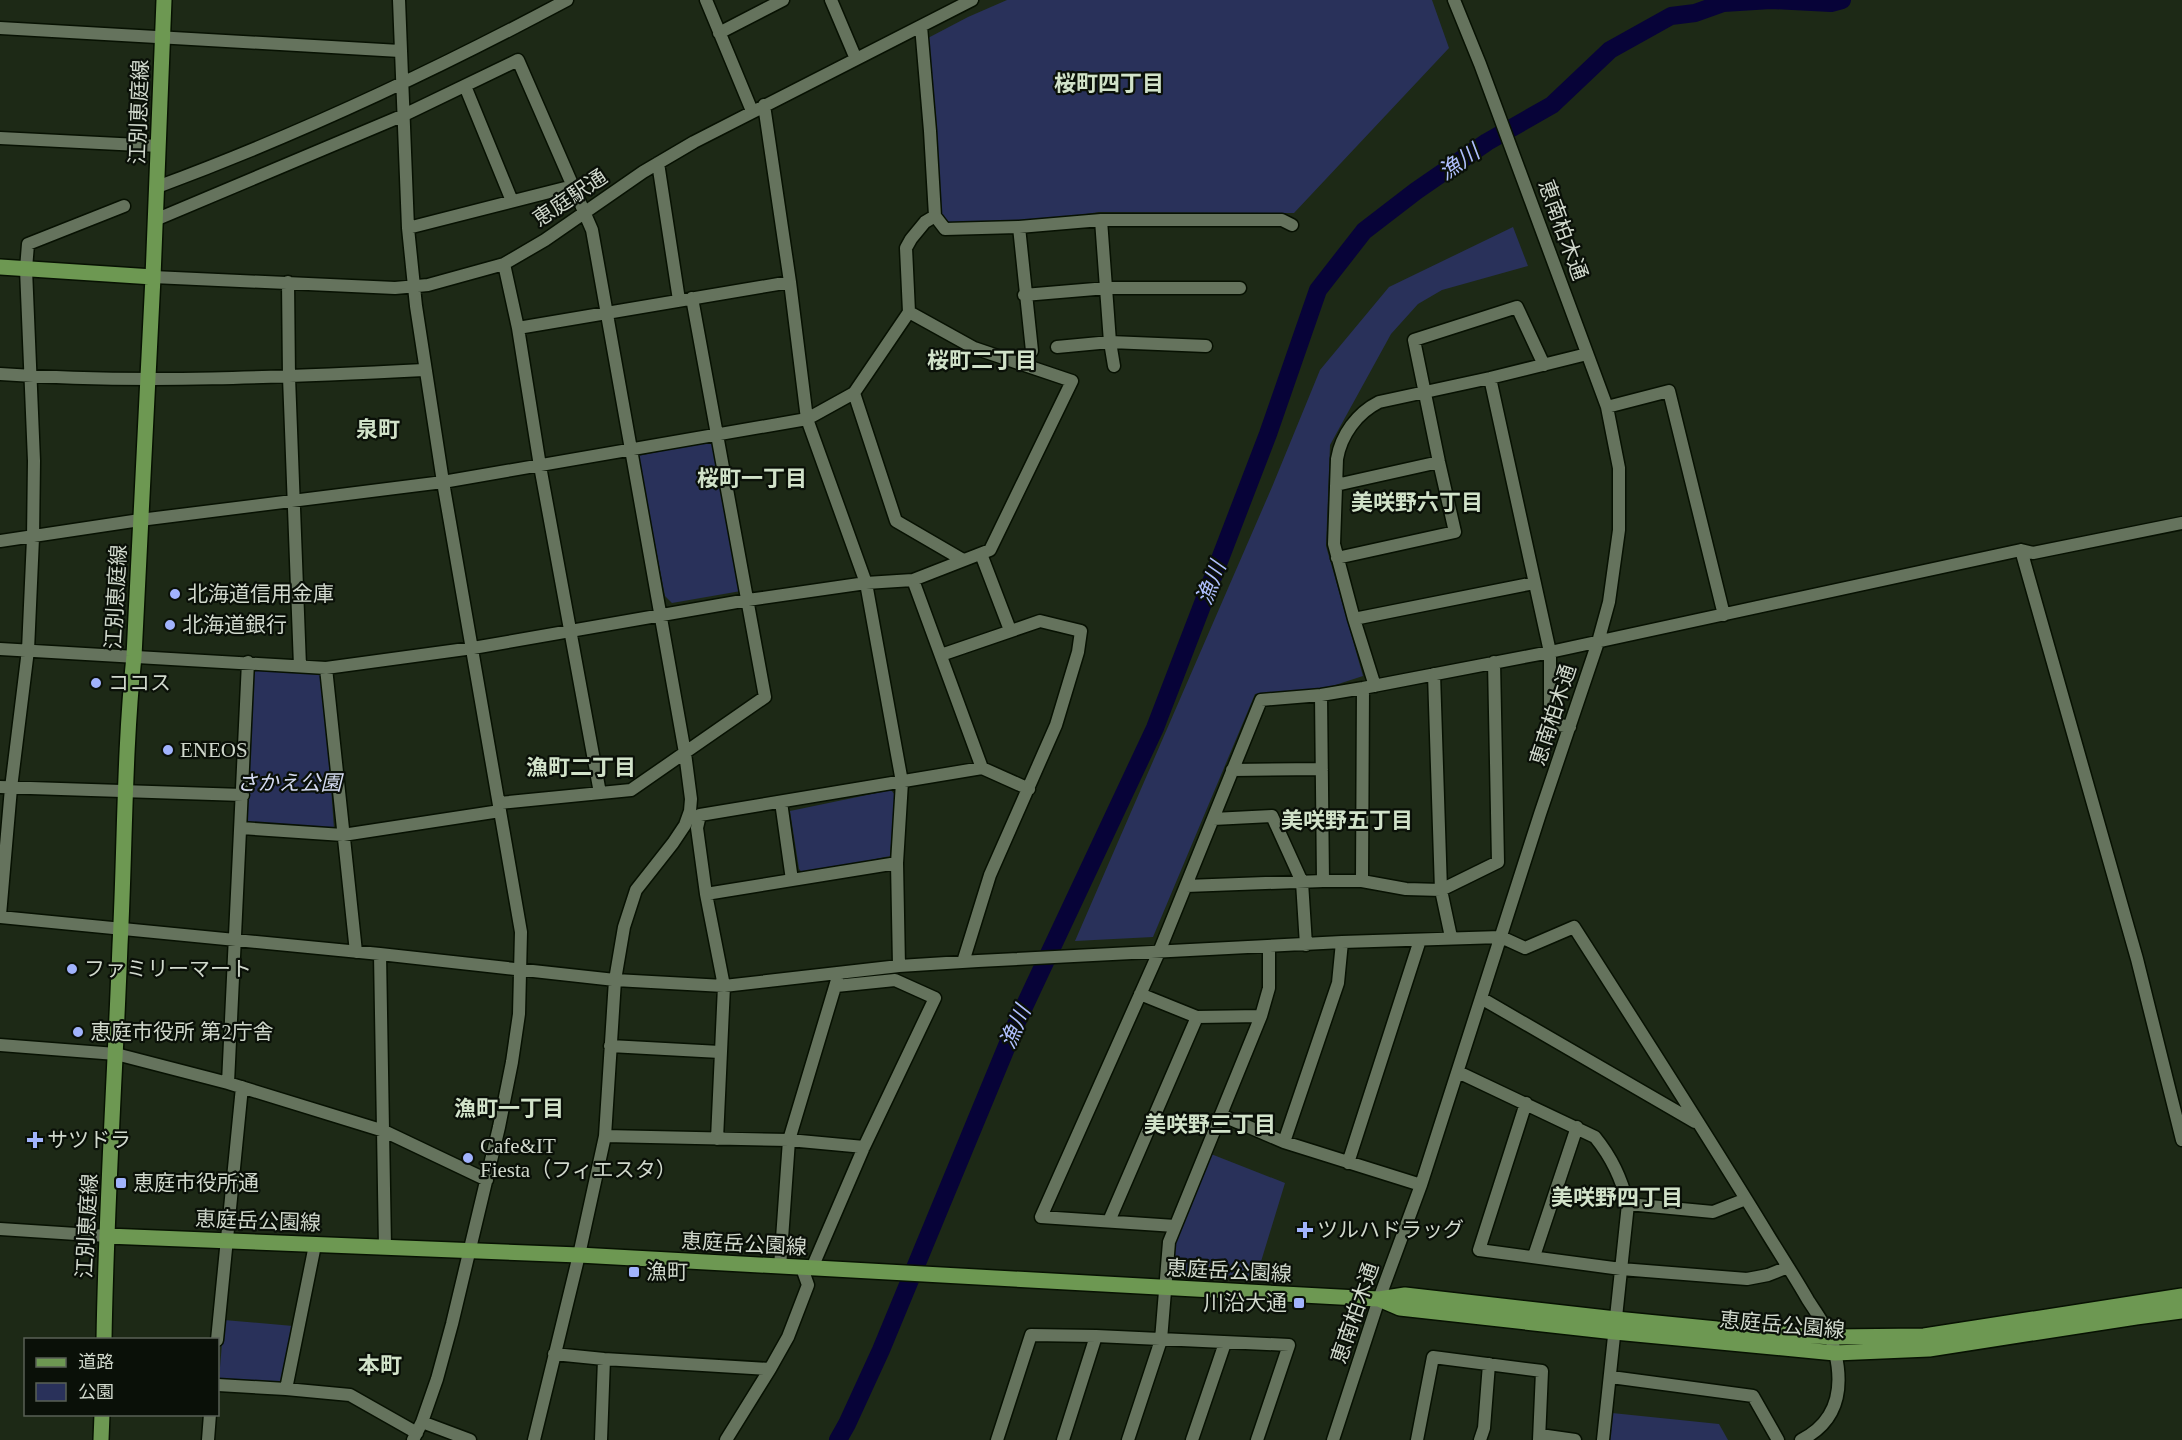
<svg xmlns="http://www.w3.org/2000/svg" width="2182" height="1440" viewBox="0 0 2182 1440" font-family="'Times New Roman','Noto Sans JP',serif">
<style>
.green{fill:#29315a}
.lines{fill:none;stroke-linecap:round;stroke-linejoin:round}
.river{stroke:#070338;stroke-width:18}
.minor-casing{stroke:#071102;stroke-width:15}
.major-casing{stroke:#071102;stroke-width:18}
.minor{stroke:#65735d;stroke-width:12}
.major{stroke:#6d9852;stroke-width:15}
.poi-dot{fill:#a1b3fd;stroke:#0a1008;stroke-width:2}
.labels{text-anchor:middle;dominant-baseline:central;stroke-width:4.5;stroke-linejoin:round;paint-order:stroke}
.street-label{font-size:21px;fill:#d0d8cc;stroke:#0a1008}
.poi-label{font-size:21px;fill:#d0d8cc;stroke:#0a1008;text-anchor:start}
.park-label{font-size:21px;font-style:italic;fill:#d4daf0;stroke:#0a1008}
.neighbourhood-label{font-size:22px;font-weight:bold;fill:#d1e2c9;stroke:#0a1008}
.water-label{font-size:22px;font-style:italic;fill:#afbffd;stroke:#0a1008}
</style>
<rect width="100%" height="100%" fill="#1d2916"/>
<path class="green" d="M1007,0H1432L1449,48L1294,213L1099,212L1020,224L948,223L940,214L928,38L968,17Z
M1513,227L1528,266L1442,290L1418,304L1391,334L1330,445L1326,546L1363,676L1326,688L1255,694L1153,937L1075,941L1272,487L1320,370L1389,287Z
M715,440L741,591L672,603L665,596L638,456Z
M258,669L323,673L334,829L246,822L252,674Z
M891,790L895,795L890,856L804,874L799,869L790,811Z
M1211,1154L1285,1183L1256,1278L1171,1275L1168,1256Z
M224,1320L293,1326L283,1383L219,1379Z
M1612,1413L1719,1424L1728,1440H1607Z"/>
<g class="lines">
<path class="river" d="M838,1440L847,1424L881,1350L1016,1024L1155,728L1268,434L1318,290L1364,231L1416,191L1487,142L1552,105L1610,50L1671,16L1695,13L1723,3L1771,0L1831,3L1842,0"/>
<g class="minor-casing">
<path id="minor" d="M399,0L408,228L416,306L443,482L521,932L519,1014L512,1062L499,1127L452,1324L437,1379L422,1422L413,1440
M706,0L752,111
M831,0L856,59
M921,26L930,131L935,216L945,229L1019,227L1101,220H1282L1292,225
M0,28L400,51
M719,33L783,0
M465,86L512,201
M764,105L790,282L807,419L866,583L902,782L897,863L899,966
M0,138L159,146
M658,163L679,300
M157,187C298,135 434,71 567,0
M155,220L404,115L518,60L592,230L685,753L691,799L690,811L685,825L673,843L636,890L624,927L615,980L605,1136L579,1255L534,1440
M1101,220L1110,342L1114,366
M1019,227L1032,351
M408,228L573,186
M504,264L518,328L540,466L600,793
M153,277L395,288L428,285L504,264L545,240L643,172L694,142L972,0
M288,282L289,377L300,666
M1024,295L1107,288H1240
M518,328L790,282
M1057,347L1110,342L1206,346
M0,374C141,384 283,377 424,370
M1490,378L1550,652V723L1570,727
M854,393L896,521L963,560
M1607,407L1669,391L1724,615
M1336,485L1439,462
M0,541L140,520L443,482L807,419L854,393L909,312L906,248L911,239L925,222L935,216
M2021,550L2137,959L2182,1140
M981,554L1010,630
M1337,558L1455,532L1439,462L1414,340L1517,307L1544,365
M913,580L982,768
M1354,619L1534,583
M0,649L326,668L473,648L748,600L866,583L913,580L990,550L1072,381L974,348L909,312
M941,655L1040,621L1081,631L1078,652L1056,725L990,875L963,962
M326,668L356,952
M1434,674L1441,890L1451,937
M1375,686L1354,619L1334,544L1337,459C1341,435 1357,413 1379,402L1490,378L1587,354
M1321,695L1323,881
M1232,770L1322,769
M0,787L243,795
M781,802L792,880
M499,803L631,790L765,697L692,298
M1213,819L1272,816L1302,882L1306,945
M241,828L343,835L500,811
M1362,881L1363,688
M1186,886L1323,881H1362L1406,889L1441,890L1498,862L1494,662
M706,894L897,863
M0,915L11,788L28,650L33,538L34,461L26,269L28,244L124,206
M0,917L380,954L615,980L724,986L899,966L978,961L1342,942L1501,937L1525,948L1574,927C1640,1030 1706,1133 1770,1238C1783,1259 1796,1279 1808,1300C1819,1317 1831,1333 1835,1352C1844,1390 1837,1422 1801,1440
M380,954L385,1247
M1140,994L1197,1017
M1481,998L1695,1122
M0,1045L116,1054L228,1083L384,1131L487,1180
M610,1046L720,1052
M1458,1072L1595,1137C1612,1158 1621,1178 1628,1204L1603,1440
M228,1083L248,662
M1526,1103L1479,1250L1621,1269L1747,1279L1768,1275L1788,1267
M1221,1115L1284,1142L1421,1185
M605,1136L789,1140L864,1147
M717,1139L724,986L706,894L697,828L700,815L982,768L1029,789
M1284,1142L1338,983L1342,942
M1348,1163L1420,940
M1628,1204L1713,1212L1746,1199
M1109,1221L1197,1017L1261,1016
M1175,1226L1041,1217L1159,952L1261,700L1321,695L1363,688L1550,652L2021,550L2033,553L2182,523
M0,1229L107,1236
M1534,1256L1577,1127
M780,1267L789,1140L837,980
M812,1268L864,1147L935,998L895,980L836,986
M217,1340L242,1087
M554,1354L604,1359L770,1369
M1611,1377L1753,1396L1778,1440
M218,1385L286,1389L350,1395L417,1433
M286,1389L315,1245
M422,1422L470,1440
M1540,1435L1575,1440
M208,1440L210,1414
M601,1440L604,1359
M726,1440L770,1369L788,1337L808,1285L802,1268
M997,1440L1031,1335L1096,1336L1289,1345L1257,1440
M1063,1440L1096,1336
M1128,1440L1161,1340L1169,1242L1261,1016L1269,988V947
M1192,1440L1225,1343
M1333,1440L1379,1299L1421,1185L1540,814L1598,642L1609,602L1619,530V468L1607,407L1480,64L1454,0
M1417,1440L1433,1357L1542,1371L1539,1440
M1480,1440L1484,1428L1489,1364"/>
</g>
<g class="major-casing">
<path id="major" d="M0,267L153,277
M107,1236L579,1255L1358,1298L1379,1299L1405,1295L1616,1319L1717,1329L1831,1337L1924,1336L2182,1296
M1379,1299L1400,1308L1615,1332L1835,1353L1929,1349L2136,1317L2182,1311
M104,1340C106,1208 115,1077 120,945C125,849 124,752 134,656L153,277L164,0
M101,1440L102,1414"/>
</g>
<use href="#minor" class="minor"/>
<use href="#major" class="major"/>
</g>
<g class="poi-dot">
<circle cx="175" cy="594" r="6"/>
<circle cx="170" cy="625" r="6"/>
<circle cx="96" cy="683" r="6"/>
<circle cx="168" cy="750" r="6"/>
<circle cx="72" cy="969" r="6"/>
<circle cx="78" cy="1032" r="6"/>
<path d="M32 1131h6v6h6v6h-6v6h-6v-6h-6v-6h6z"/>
<circle cx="468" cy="1158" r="6"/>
<rect x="115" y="1177" width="12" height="12" rx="3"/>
<path d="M1302 1221h6v6h6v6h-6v6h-6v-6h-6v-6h6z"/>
<rect x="628" y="1266" width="12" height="12" rx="3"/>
<rect x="1293" y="1297" width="12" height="12" rx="3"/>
</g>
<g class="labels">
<g class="street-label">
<text transform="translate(139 112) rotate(-88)">江別恵庭線</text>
<text transform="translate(570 198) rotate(-34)">恵庭駅通</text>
<text transform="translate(1563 230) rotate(70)">恵南柏木通</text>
<text transform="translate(116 597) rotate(-87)">江別恵庭線</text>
<text transform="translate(1553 715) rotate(-72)">恵南柏木通</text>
<text transform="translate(258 1221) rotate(2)">恵庭岳公園線</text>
<text transform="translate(87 1226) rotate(-87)">江別恵庭線</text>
<text transform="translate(744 1244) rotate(3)">恵庭岳公園線</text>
<text transform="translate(1229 1271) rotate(3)">恵庭岳公園線</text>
<text transform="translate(1355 1313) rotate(-71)">恵南柏木通</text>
<text transform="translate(1782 1325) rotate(5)">恵庭岳公園線</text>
</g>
<g class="poi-label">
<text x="187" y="594">北海道信用金庫</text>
<text x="182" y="625">北海道銀行</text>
<text x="108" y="683">ココス</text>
<text x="180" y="750">ENEOS</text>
<text x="84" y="969">ファミリーマート</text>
<text x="90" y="1032">恵庭市役所 第2庁舎</text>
<text x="47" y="1140">サツドラ</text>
<text x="480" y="1146">Cafe&amp;IT<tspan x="480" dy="24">Fiesta（フィエスタ）</tspan></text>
<text x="133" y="1183">恵庭市役所通</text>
<text x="1317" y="1230">ツルハドラッグ</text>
<text x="646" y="1272">漁町</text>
<text x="1287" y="1303" text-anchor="end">川沿大通</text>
</g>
<g class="park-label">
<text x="289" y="783">さかえ公園</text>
</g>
<g class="neighbourhood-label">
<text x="1109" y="83">桜町四丁目</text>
<text x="982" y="360">桜町二丁目</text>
<text x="378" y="429">泉町</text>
<text x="752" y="478">桜町一丁目</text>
<text x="1417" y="502">美咲野六丁目</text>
<text x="581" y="767">漁町二丁目</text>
<text x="1347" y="820">美咲野五丁目</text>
<text x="509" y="1108">漁町一丁目</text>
<text x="1210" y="1124">美咲野三丁目</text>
<text x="1617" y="1197">美咲野四丁目</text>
<text x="380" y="1365">本町</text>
</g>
<g class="water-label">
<text transform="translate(1459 162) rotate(-35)">漁川</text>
<text transform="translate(1211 583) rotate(-69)">漁川</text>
<text transform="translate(1015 1027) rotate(-66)">漁川</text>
</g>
</g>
<rect x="24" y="1338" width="195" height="78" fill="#0a1008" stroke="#596056" stroke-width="1.5"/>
<rect x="36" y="1358" width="30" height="9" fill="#6d9852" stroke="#596056" stroke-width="1.5"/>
<text x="78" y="1368" font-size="18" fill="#d0d8cc">道路</text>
<rect x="36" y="1383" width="30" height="18" fill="#29315a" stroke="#596056" stroke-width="1.5"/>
<text x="78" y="1398" font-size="18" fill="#d0d8cc">公園</text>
</svg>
